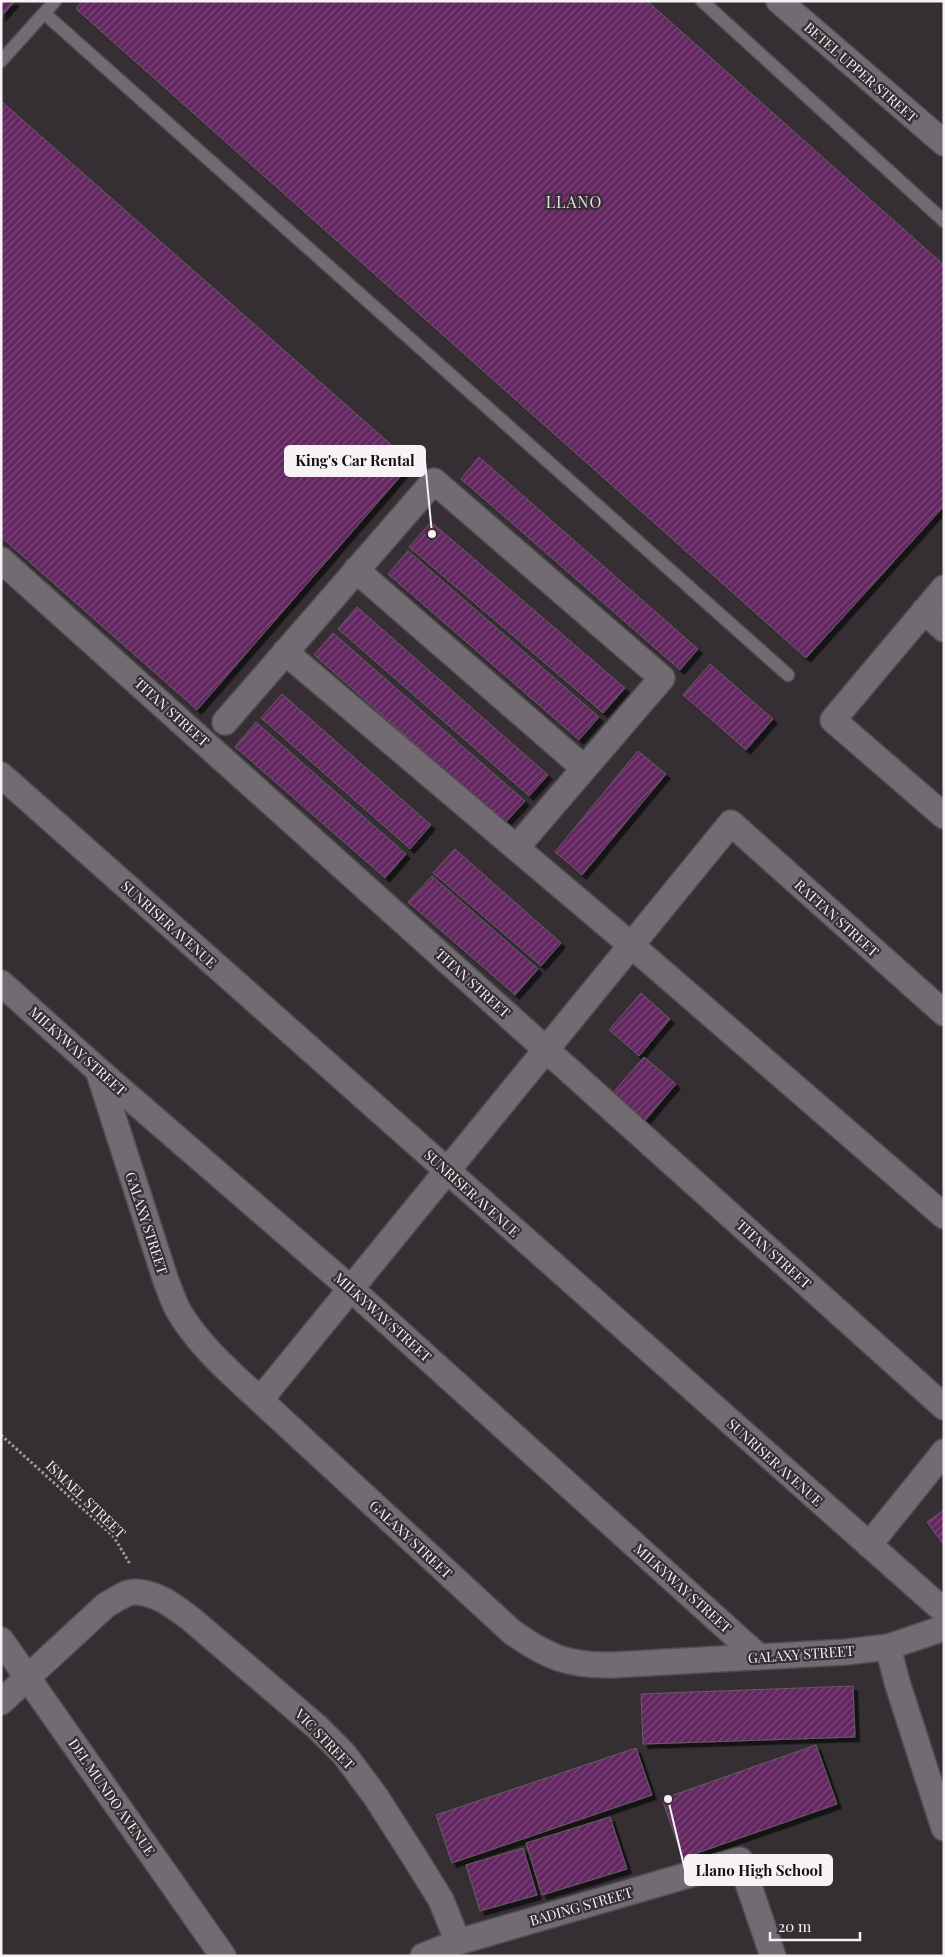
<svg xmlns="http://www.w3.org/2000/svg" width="945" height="1957" viewBox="0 0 945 1957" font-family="'Playfair Display',serif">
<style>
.building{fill:url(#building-hatch);stroke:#655e64;filter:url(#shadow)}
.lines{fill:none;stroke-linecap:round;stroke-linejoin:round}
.service-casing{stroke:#504c50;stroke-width:15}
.minor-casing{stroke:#504c50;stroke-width:28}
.path{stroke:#9f9a9e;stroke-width:3;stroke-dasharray:2.5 2.5;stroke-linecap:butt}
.service{stroke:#726b71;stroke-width:12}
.minor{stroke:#726b71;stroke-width:25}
.labels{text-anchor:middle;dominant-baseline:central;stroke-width:4.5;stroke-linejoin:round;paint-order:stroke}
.street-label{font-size:14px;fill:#f6f2f6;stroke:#352f34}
.quarter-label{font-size:16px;letter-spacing:1px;fill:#e5dde5;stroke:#352f34}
.leader{fill:none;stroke:#f6f2f6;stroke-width:2}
.callout-dot{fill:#f6f2f6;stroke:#352f34;stroke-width:2}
.callout{fill:#f6f2f6;stroke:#f6f2f6;stroke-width:2}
.callout-label{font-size:15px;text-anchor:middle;font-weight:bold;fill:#111}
</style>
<defs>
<pattern id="building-hatch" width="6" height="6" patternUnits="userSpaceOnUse" patternTransform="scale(1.25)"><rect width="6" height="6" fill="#632761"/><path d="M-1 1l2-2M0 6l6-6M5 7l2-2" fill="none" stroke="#7a4778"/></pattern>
<filter id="shadow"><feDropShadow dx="4.5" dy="4.5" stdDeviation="0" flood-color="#0009"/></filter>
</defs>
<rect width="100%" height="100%" fill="#352f34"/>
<path class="building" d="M1,1H15L1,17Z
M82,1H647L944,265V506L806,658L76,9Z
M1,101L412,463L197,710L1,537Z
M479,457L698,649L680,670L461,479Z
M431,522L625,688L603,713L409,547Z
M408,551L599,717L579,740L388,574Z
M357,607L548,775L529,796L338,629Z
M333,633L525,801L505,823L314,655Z
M710,664L773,719L746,750L683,695Z
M282,694L431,825L410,849L261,718Z
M256,722L406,854L385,878L235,747Z
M638,751L666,774L582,875L555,852Z
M455,849L561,943L541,966L433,873Z
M432,876L538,969L515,995L408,902Z
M641,993L670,1019L639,1056L609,1030Z
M644,1057L676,1084L642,1124L610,1096Z
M944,1510V1545L927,1522Z
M853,1686L855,1737L643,1744L641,1694Z
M816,1745L837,1804L683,1858L662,1799Z
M636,1748L652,1795L452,1863L436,1815Z
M610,1817L627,1869L542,1895L526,1843Z
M523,1848L537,1895L480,1911L466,1865Z"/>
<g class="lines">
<g class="service-casing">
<path id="service" d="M702,1L944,221
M44,13L788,675
M1,61L55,1"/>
</g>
<g class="minor-casing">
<path id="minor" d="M779,1L944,143
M1,560L944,1407
M356,570L584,768
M944,588L833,720L944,816
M924,611L944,629
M285,652L631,945L944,1216
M225,722L434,481L662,678L516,848
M1,775L944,1611
M1,983L98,1070L350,1288L759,1657
M98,1070L166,1281C170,1290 173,1301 178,1310C198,1345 231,1373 260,1400L512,1632C547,1657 569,1666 613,1665L846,1652L888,1647L944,1628
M260,1400L731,823L944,1013
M869,1545L944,1452
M1,1640L223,1956
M888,1647L897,1682L944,1828
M1,1702L106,1605C114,1601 125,1592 135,1592C156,1592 175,1607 191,1619L317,1727L344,1754L376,1797L415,1858L441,1900L458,1942
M423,1956L458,1942L740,1860L773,1956"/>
</g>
<path class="path" d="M1,1435L114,1537L130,1564"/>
<use href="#service" class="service"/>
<use href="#minor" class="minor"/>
</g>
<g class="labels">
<g class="street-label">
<text transform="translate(861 72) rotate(41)">BETEL UPPER STREET</text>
<text transform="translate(172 712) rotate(42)">TITAN STREET</text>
<text transform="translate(837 918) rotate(42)">RATTAN STREET</text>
<text transform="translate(169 924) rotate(42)">SUNRISER AVENUE</text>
<text transform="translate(473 983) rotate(42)">TITAN STREET</text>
<text transform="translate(78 1051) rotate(42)">MILKYWAY STREET</text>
<text transform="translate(472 1193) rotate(42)">SUNRISER AVENUE</text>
<text transform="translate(147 1223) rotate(72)">GALAXY STREET</text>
<text transform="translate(774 1254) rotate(42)">TITAN STREET</text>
<text transform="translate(383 1317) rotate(42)">MILKYWAY STREET</text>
<text transform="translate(775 1462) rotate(42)">SUNRISER AVENUE</text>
<text transform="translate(86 1499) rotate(44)">ISMAEL STREET</text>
<text transform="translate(411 1539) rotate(43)">GALAXY STREET</text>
<text transform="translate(683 1588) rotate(42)">MILKYWAY STREET</text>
<text transform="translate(801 1654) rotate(-4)">GALAXY STREET</text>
<text transform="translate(325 1739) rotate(46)">VIC STREET</text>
<text transform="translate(112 1797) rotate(55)">DEL MUNDO AVENUE</text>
<text transform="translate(581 1906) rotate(-16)">BADING STREET</text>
</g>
<g class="quarter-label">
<text x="574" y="201">LLANO</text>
</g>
</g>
<path class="leader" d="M432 534L425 461M668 1799L685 1870"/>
<g class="callout-dot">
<circle cx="432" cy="534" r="5"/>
<circle cx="668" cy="1799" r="5"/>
</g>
<g class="callout">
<rect x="285" y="446" width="140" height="30" rx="5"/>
<rect x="685" y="1855" width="147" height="30" rx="5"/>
</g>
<g class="callout-label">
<text x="355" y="466">King's Car Rental</text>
<text x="759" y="1876">Llano High School</text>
</g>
<rect width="945" height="1957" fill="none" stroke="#f6f2f6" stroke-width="5"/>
<path d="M770 1932v8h90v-8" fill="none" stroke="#f6f2f6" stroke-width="2.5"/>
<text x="778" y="1932" font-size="15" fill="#f6f2f6" stroke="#352f34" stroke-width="4" paint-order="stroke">20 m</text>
</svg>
